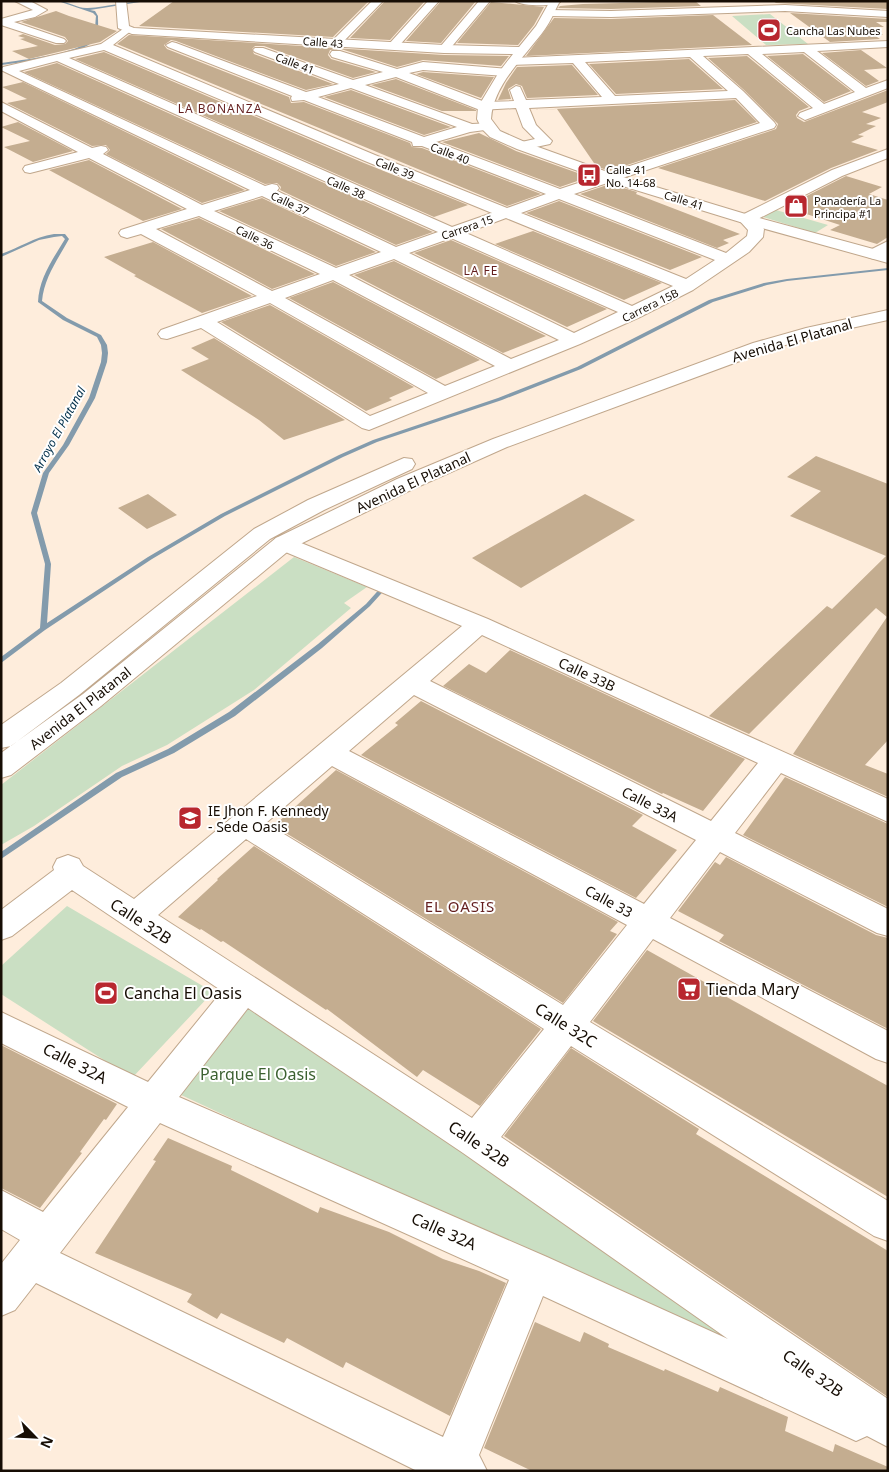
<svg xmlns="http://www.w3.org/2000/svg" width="889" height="1472" viewBox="0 0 889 1472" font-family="'Noto Sans',sans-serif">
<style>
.green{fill:#cadfc3}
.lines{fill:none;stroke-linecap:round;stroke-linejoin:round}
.stream{fill:#839bac;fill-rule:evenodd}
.building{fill:#c4ad90}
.minor-casing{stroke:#c0a78c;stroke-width:2}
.tertiary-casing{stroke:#c0a78c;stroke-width:2}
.secondary-casing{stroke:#c0a78c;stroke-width:2}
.minor{fill:#fff;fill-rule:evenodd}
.tertiary{fill:#fff;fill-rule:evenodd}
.secondary{fill:#fff;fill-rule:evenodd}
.labels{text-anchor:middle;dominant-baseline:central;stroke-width:4;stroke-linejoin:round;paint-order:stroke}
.far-poi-label{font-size:11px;fill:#160d04;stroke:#fff;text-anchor:start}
.far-street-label{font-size:11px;fill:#160d04;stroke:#fff}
.far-neighbourhood-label{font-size:12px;letter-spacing:1px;fill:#631e1e;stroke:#fff}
.far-water-label{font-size:12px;font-style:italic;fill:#002f4a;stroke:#fff}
.street-label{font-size:14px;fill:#160d04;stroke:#fff}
.poi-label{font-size:14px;fill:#160d04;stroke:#fff;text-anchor:start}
.neighbourhood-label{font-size:15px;letter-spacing:1px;fill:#631e1e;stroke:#fff}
.near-street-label{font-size:16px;fill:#160d04;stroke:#fff}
.near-poi-label{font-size:16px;fill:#160d04;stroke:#fff;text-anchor:start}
.near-park-label{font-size:16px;fill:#3c6131;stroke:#fff}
</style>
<rect width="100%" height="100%" fill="#feeddc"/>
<path class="green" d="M770,14L808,44L766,45L732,16Z
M776,210L828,225L815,233L763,217Z
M294,557L367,587L344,603L351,608L254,690L167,745L122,766L34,826L1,845V785Z
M67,906L213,992L132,1078L1,994V966Z
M247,1005L864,1412L179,1094Z"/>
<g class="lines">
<path class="stream" d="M58,1C68,1 78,9 88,8C107,7 127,1 146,1L90,10L95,11L98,16C98,23 99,33 95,39C83,56 22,62 1,65V63C21,60 79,54 91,39C96,33 95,23 96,16L93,13Z
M54,234H65L69,239C58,259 44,278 42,301L67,318L101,335L107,345L108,353L107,362L95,398L69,445L49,473L37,513L51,564L47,623L148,557L221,514L339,455L373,440L498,398L577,367L709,300L764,283L787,279L888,268V270L787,281L767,285L713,302L581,369L502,400L377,442L343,457L225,516L152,559L45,630L1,663V657L40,628L45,564L31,513L43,473L63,445L89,398L101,362L102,353L101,345L97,337L63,320L38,302C39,278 53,259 65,239L62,236L54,237L39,240L1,257V254C19,248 34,237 54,234Z
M386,583L389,585L370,606L322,648L235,716L174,753L122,777L1,859V852L116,773L168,749L229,712L318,644L366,604L384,584Z"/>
</g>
<path class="building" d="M174,1H369L333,37L139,26Z
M385,1H425L390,40L350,38Z
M441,1H476L441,43L406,41Z
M695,1L701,6L611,9L558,8L560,6L583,4Z
M773,1H888V9L776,3Z
M491,2L544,7L534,25L518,45L457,43Z
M56,11L69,16L117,31L100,42L29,59L12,51L38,46L20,39L25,38L18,36L23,34L55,45L65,44L68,41L65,37L21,22Z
M790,13L888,19V22H876L884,27H873L883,35H874L880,39L830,42Z
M713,15L752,45L526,56L554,18L611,19Z
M129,35L444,55L509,56L501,66L423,60L397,67L341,49L330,50L328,55L331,59L376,72L353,78L264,46H255L252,49L254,54L333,84L306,90L176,41L171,40L164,45L167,49L289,97L291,103L304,102L410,143L412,147L422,148L541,194L507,206L117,44Z
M861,50L887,68L864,70L879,81L866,86L822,53Z
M104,52L364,163L468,205L434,217L75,59Z
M803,54L851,91L824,102L767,56Z
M747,56L809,107L799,111L796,115L797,118L804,122L888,90V102L862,112L881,118L866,124L876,126L858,135L864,136L851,142L878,150L831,168L765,201L658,168L776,129L778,124L744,90L708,58Z
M689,59L723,89L616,94L589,64Z
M57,63L433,232L396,245L280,190L281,187L277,183L265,184L24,72Z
M572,65L598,95L527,98L522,86L516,84L508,89L511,99L498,100L506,83L517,67Z
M423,72L494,77L481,98L416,74Z
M396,79L476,110V111H442L371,85Z
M23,82L245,190L202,203L106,154L110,150L106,145L92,146L7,103L27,99L2,87Z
M351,90L451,127L424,135L324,97Z
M735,100L757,122L609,171L596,166L557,109L533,110Z
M18,122L73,151L33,162L4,147L30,141L1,127Z
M479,133L516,151L589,177L560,187L442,142Z
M89,160L182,209L143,221L49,170Z
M846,176L882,187L869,194L888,200V237L877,244L830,230L840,225L785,207Z
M610,184L637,192L636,194L740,234L723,240L729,243L717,248L580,194Z
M262,198L376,252L336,266L219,211Z
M559,201L702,257L670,270L526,213Z
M199,218L315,274L272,289L161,229Z
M533,231L662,283L624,300L495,244Z
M451,240L607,309L567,327L414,253Z
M153,242L252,296L202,313L134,276L136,275L104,257Z
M394,261L546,336L503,353L354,275Z
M333,282L480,360L436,379L289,298Z
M270,305L414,387L389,398L392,400L366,411L221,322Z
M214,338L345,420L284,440L259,420L181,370L209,359L191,348Z
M816,456L888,484V740L865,765L888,774V797L793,754L887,617L876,608L749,734L709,716L827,606L832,609L886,556L790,516L821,491L787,477Z
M148,494L177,515L147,529L118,508Z
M585,494L635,520L521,588L472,558Z
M510,650L745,759L703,811L663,793L662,794L443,686L469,664L486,673Z
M421,701L643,815L632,826L677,850L636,898L361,755L398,725L395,723Z
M336,770L618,922L610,931L617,934L563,1003L276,827L278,826L276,824Z
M785,777L888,824V907L743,835Z
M254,846L541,1029L480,1106L423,1070L417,1077L327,1009L326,1010L223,941L221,942L201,929L200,930L178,917L218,880L217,879Z
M726,857L876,935L888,938V1029L719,941L724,935L678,911L715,862L720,865Z
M647,950L715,988L714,990L888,1086V1197L593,1021Z
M1,1045L117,1104L106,1120L104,1119L80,1152L82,1153L40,1208L1,1188Z
M571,1048L699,1129L696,1134L888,1251V1397L504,1136Z
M168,1138L232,1166L231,1170L318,1213L320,1207L389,1232L443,1259L479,1271L506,1283L450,1416L346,1362L343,1368L287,1338L284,1343L221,1313L217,1319L187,1302L192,1294L95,1253L156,1161L153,1160Z
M535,1322L580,1342L584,1332L609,1344L608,1347L664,1371L665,1369L718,1392L720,1387L788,1417L785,1431L833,1452L835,1444L888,1467V1471H532L484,1448Z"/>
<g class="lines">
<g class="minor-casing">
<path id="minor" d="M15,1H30L47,10L35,17L14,22L64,39L66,41L64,43H56L1,25V19L33,10Z
M372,1H383L340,45H332L330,43Z
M428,1H439L397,48H389L387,46L389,44Z
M479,1H490L448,51H440L438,49L440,47Z
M785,5L888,11V17L785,11L611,17L549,16L544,13L549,10L611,11Z
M126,27L132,30L113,45L375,155L507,208L546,194L422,146H413L412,142L304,100L292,101L291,98L292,96L168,47L166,45L172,42L176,43L306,92L339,84L255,52L253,50L255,48H263L353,80L383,72L332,57L330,54L332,51H340L397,69L423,62L509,69L511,72L505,76L423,70L409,73L485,102L514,101L510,90L516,86L520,87L526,100L602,97L573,63L509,65L507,62L513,58L888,41V47L817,51L866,88L888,80V88L805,120L798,116L800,113L813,108L748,54L703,56L743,91L774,122L776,125L774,128L574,194L726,253L747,236L748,230L738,219L740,216C751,213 758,220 764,229L763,237L749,252L693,290L640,317L580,344L369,430L362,428L201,328L167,339L161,338L158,334L161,330L257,296L141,234L127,238L121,236L119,233L121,230L187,209L89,158L30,173L25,172L23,169L25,166L78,152L1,111V102L92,148L101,146L106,147L108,150L103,154L202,205L250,190L1,70L3,67L101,44ZM104,50L365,161L492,213L452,227L69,58ZM804,52L855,92L824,104L762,54ZM690,57L728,91L615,96L585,62ZM57,61L438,232L396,247L277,191L279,188L277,185L272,184L265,186L19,71ZM396,77L480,110L516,108L523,127L535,139L517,143L515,146L522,150L550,144L552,141L536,125L529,108L736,98L760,123L560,189L436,142L470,132L492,129L494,126L492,123L472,124L365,85ZM351,88L457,127L424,137L318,97ZM262,196L381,252L336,268L214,211ZM559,199L715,260L686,279L521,213ZM199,216L320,274L272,291L156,229ZM506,218L673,286L632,306L466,233ZM451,238L618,312L574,333L409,253ZM394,259L559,340L511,359L349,275ZM333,280L495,366L445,386L285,298ZM270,303L428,393L370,416L217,322Z
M888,241V253L874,259L868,257L866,254L868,251Z
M284,536L488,619L888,799V822L781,773L735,833L888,909V936L877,933L720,852L670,918L888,1031V1063L876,1059L653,939L590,1022L888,1201V1241L874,1236L571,1046L501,1137L888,1399V1447L867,1436L856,1441L841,1434L543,1296L479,1455L487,1471H417L36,1283L15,1310L1,1316V1264L20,1240L1,1229V1190L43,1212L128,1107L1,1043V1012L148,1082L222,991L72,890L12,936L1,940V910L54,870L53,867L57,859L68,855L79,859L83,866L134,899L462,626L276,548L272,543L276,538ZM482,635L758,763L711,821L430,681ZM414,695L696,840L644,904L349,751ZM332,766L627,925L563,1005L266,823ZM246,839L544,1029L472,1118L158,915ZM248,1008L463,1153L728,1339L547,1257L179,1097ZM160,1123L509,1280L443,1437L60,1253Z"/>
</g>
<g class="tertiary-casing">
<path id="tertiary" d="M515,1H560V2C554,7 521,6 515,1Z
M888,149V158L842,176L752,222H740L738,219L740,216L832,170Z"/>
</g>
<g class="secondary-casing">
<path id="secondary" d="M116,1H126L129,26L134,28L444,45L519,47L536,26L550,1H560C555,10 551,21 545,29C526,56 493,84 491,119L500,131L527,143L613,174L752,216L888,253V263L740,222L603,180L517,149L490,137L482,129L477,119L478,107L499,72L513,54L444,53L132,34L118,28Z
M888,310V320L810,337L767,351L507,447L413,489L292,548L101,706L11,775L1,778V753L83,694L276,538L397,479L493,439L753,343L806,328Z
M404,458L412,459L415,464L412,469L324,510L270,539L79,695L11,746L1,748V725L61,683L254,529L308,500Z"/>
</g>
<use href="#minor" class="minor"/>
<use href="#tertiary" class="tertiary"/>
<use href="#secondary" class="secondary"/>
</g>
<defs>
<g id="stadium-square" transform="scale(1.25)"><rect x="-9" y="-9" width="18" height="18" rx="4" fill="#b8272f" stroke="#fff"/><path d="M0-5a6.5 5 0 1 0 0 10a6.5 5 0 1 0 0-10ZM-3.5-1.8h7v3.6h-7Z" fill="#fff"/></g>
<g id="bus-square" transform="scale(1.25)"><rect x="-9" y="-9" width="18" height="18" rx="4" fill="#b8272f" stroke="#fff"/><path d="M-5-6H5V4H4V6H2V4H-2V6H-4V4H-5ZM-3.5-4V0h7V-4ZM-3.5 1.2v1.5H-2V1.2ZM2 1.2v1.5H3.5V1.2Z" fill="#fff"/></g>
<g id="shop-square" transform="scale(1.25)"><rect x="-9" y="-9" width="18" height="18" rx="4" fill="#b8272f" stroke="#fff"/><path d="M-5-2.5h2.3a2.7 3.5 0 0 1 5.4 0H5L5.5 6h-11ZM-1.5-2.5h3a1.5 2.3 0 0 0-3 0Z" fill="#fff"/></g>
<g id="school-square" transform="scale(1.25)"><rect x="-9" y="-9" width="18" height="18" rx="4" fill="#b8272f" stroke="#fff"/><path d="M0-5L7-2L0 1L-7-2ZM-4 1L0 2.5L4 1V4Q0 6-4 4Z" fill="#fff"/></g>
<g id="supermarket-square" transform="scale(1.25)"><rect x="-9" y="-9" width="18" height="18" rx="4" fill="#b8272f" stroke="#fff"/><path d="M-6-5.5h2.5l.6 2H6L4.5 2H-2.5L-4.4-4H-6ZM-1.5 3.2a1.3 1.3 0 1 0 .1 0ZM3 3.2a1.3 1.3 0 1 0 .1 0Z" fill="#fff"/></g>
</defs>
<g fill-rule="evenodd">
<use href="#stadium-square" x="769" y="30"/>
<use href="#bus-square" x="589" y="175"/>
<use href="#shop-square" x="796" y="206"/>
<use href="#school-square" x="190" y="818"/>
<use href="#supermarket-square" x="689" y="989"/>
<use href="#stadium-square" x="106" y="993"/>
</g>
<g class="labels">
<g class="far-poi-label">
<text x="786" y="30">Cancha Las Nubes</text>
<text x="606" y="169">Calle 41<tspan x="606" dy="13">No. 14-68</tspan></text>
<text x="814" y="200">Panadería La<tspan x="814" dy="13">Principa #1</tspan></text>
</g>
<g class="far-street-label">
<text transform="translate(323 42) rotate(4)">Calle 43</text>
<text transform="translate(295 63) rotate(21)">Calle 41</text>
<text transform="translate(450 153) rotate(21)">Calle 40</text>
<text transform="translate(395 168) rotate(22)">Calle 39</text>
<text transform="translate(346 187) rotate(24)">Calle 38</text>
<text transform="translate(684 200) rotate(17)">Calle 41</text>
<text transform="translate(290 203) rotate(25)">Calle 37</text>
<text transform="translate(467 227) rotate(-19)">Carrera 15</text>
<text transform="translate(255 237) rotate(26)">Calle 36</text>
<text transform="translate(650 305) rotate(-26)">Carrera 15B</text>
</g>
<g class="far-neighbourhood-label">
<text x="220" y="108">LA BONANZA</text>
<text x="481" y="270">LA FE</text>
</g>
<g class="far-water-label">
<text transform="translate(59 429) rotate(-61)">Arroyo El Platanal</text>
</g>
<g class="street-label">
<text transform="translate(792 340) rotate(-16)">Avenida El Platanal</text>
<text transform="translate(413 482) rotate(-25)">Avenida El Platanal</text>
<text transform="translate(587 674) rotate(25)">Calle 33B</text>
<text transform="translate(80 708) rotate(-38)">Avenida El Platanal</text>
<text transform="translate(650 804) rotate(27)">Calle 33A</text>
<text transform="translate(609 901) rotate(28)">Calle 33</text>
</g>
<g class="poi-label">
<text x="208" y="810">IE Jhon F. Kennedy<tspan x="208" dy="16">- Sede Oasis</tspan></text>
</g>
<g class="neighbourhood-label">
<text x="460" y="906">EL OASIS</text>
</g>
<g class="near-street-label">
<text transform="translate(141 921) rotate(33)">Calle 32B</text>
<text transform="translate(566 1025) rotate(32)">Calle 32C</text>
<text transform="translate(75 1063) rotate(27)">Calle 32A</text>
<text transform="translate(479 1144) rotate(34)">Calle 32B</text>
<text transform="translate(444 1231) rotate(24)">Calle 32A</text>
<text transform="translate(813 1373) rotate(35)">Calle 32B</text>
</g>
<g class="near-poi-label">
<text x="706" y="989">Tienda Mary</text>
<text x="124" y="993">Cancha El Oasis</text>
</g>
<g class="near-park-label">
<text x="258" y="1074">Parque El Oasis</text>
</g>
</g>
<rect width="889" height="1472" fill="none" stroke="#160d04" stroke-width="5"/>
<g transform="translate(35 1437) rotate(114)" stroke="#ffffff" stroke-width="4" paint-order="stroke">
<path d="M0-4L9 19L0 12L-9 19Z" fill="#160d04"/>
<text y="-8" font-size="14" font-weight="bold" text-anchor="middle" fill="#160d04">N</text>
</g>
</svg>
